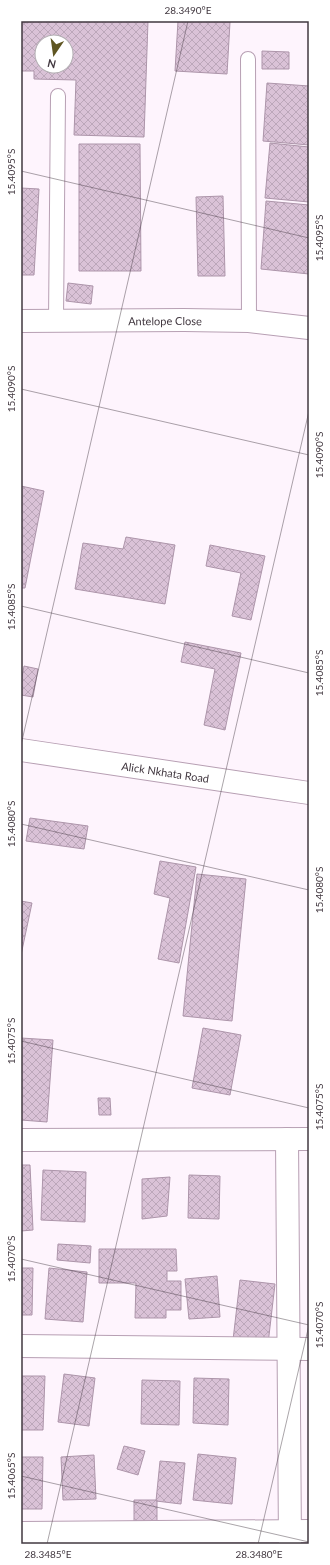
<svg xmlns="http://www.w3.org/2000/svg" width="330" height="1565" viewBox="0 0 330 1565" font-family="Lato,sans-serif">
<style>
.building{fill:url(#building-cross-hatch);stroke:#ad95aa;fill-rule:evenodd}
.lines{fill:none;stroke-linecap:round;stroke-linejoin:round}
.service-casing{stroke:#b79fb3;stroke-width:16}
.minor-casing{stroke:#b79fb3;stroke-width:24}
.secondary-casing{stroke:#b79fb3;stroke-width:24}
.service{stroke:#fff;stroke-width:14}
.minor{stroke:#fff;stroke-width:22}
.secondary{stroke:#fff;stroke-width:22}
.ticks{fill:none;stroke:#423840;stroke-width:1;stroke-opacity:0.45}
.labels{text-anchor:middle;dominant-baseline:central;stroke-width:3;stroke-linejoin:round;paint-order:stroke}
.street-label{font-size:11px;fill:#423840;stroke:#fff}
.neatline{fill:none;stroke:#423840;stroke-width:1.5}
.ticks-label{font-size:10px;text-anchor:middle;fill:#423840}
</style>
<defs>
<pattern id="building-cross-hatch" width="8" height="8" patternUnits="userSpaceOnUse"><rect width="8" height="8" fill="#dac2d7"/><path d="M0 0l8 8M0 8l8-8" fill="none" stroke="#bca7ba"/></pattern>
</defs>
<rect width="100%" height="100%" fill="#fef4fd"/>
<path class="building" d="M28,21H148L144,137L74,135L76,80L34,79V71H21V22L28,23ZM42,42H66V66H42Z
M178,21L230,22L227,74L175,71Z
M262,51L289,52V69H262Z
M267,83L309,86V145L263,141Z
M270,143L309,147V202L265,198Z
M79,144H140L141,271H79Z
M21,188L39,189L34,275H21Z
M223,196L225,276H198L196,197Z
M266,201L309,205V274L261,269Z
M68,283L93,286L91,304L66,301Z
M21,486L44,491L25,588H21Z
M126,537L175,545L165,604L75,589L83,543L123,549Z
M210,545L265,556L251,620L232,616L241,573L206,566Z
M185,642L241,653L225,730L204,725L215,669L181,662Z
M24,666L38,669L33,697L21,695V683Z
M30,818L88,826L84,849L26,841Z
M160,861L196,867L179,963L158,959L170,898L154,894Z
M197,874L246,879L232,1021L183,1016Z
M21,901L32,903L21,955Z
M203,1028L241,1035L230,1095L192,1088Z
M21,1038L53,1040L47,1122L21,1120Z
M98,1098H110L111,1115H99Z
M21,1165H30L33,1230L21,1231Z
M43,1170L86,1172L85,1222L41,1220Z
M189,1175L220,1176L219,1219L188,1218Z
M170,1177L167,1216L142,1219V1179Z
M58,1244L91,1246L90,1263L57,1260Z
M99,1249H176L177,1271H167V1281H181V1310H166V1318H135L136,1283H99Z
M21,1268H33L32,1315H21Z
M49,1268L87,1272L83,1322L45,1319Z
M217,1276L220,1317L189,1319L185,1279Z
M240,1280L275,1284L268,1344L233,1340Z
M64,1374L95,1378L89,1426L58,1422Z
M21,1376H45L43,1430H21Z
M194,1378L229,1379L228,1425L193,1423Z
M142,1380L180,1381L179,1425L141,1424Z
M124,1446L145,1451L138,1475L117,1469Z
M198,1454L236,1458L232,1504L193,1500Z
M94,1455L96,1499L63,1500L61,1457Z
M21,1457H43L42,1509H21Z
M160,1461L185,1463L181,1504L156,1501Z
M134,1500H157V1522H134Z"/>
<g class="lines">
<g class="service-casing">
<path id="service" d="M248,59L249,321
M56,321L58,96"/>
</g>
<g class="minor-casing">
<g id="minor">
<path id="s1" d="M21,321L184,320L249,321L309,328"/>
<path d="M287,1139L290,1544"/>
<path d="M21,1140L309,1139"/>
<path d="M21,1346L309,1349"/>
<path d="M21,1533L309,1531"/>
</g>
</g>
<g class="secondary-casing">
<g id="secondary">
<path id="s2" d="M21,750L309,793"/>
</g>
</g>
<use href="#service" class="service"/>
<use href="#minor" class="minor"/>
<use href="#secondary" class="secondary"/>
</g>
<path class="ticks" d="M21,171L309,238M21,389L309,455M21,606L309,673M21,745L188,21M21,824L309,890M21,1041L309,1108M21,1259L309,1325M21,1476L309,1542M47,1544L309,411M258,1544L309,1325"/>
<g class="labels">
<g class="street-label">
<text stroke="none"><textPath href="#s1" startOffset="144">Antelope Close</textPath></text>
<text stroke="none"><textPath href="#s2" startOffset="146">Alick Nkhata Road</textPath></text>
</g>
</g>
<rect width="330" height="1565" fill="none" stroke="#ffffff" stroke-width="44"/>
<g transform="translate(54 54) rotate(193)"><circle r="19" fill="#ffffff" stroke="#b3afb3"/>
<path d="M0-3L7 15L0 10L-7 15Z" fill="#5f5622"/>
<text y="-6" font-size="11" font-weight="bold" text-anchor="middle" fill="#423840">N</text>
</g>
<rect x="22" y="22" width="286" height="1521" class="neatline"/>
<g class="ticks-label">
<text x="188" y="14">28.3490°E</text>
<text transform="translate(11 172) rotate(-90)" y="4">15.4095°S</text>
<text transform="translate(319 238) rotate(-90)" y="4">15.4095°S</text>
<text transform="translate(11 389) rotate(-90)" y="4">15.4090°S</text>
<text transform="translate(319 455) rotate(-90)" y="4">15.4090°S</text>
<text transform="translate(11 607) rotate(-90)" y="4">15.4085°S</text>
<text transform="translate(319 673) rotate(-90)" y="4">15.4085°S</text>
<text transform="translate(11 824) rotate(-90)" y="4">15.4080°S</text>
<text transform="translate(319 890) rotate(-90)" y="4">15.4080°S</text>
<text transform="translate(11 1041) rotate(-90)" y="4">15.4075°S</text>
<text transform="translate(319 1107) rotate(-90)" y="4">15.4075°S</text>
<text transform="translate(11 1259) rotate(-90)" y="4">15.4070°S</text>
<text transform="translate(319 1325) rotate(-90)" y="4">15.4070°S</text>
<text transform="translate(11 1476) rotate(-90)" y="4">15.4065°S</text>
<text x="48" y="1558">28.3485°E</text>
<text x="259" y="1558">28.3480°E</text>
</g>
</svg>
